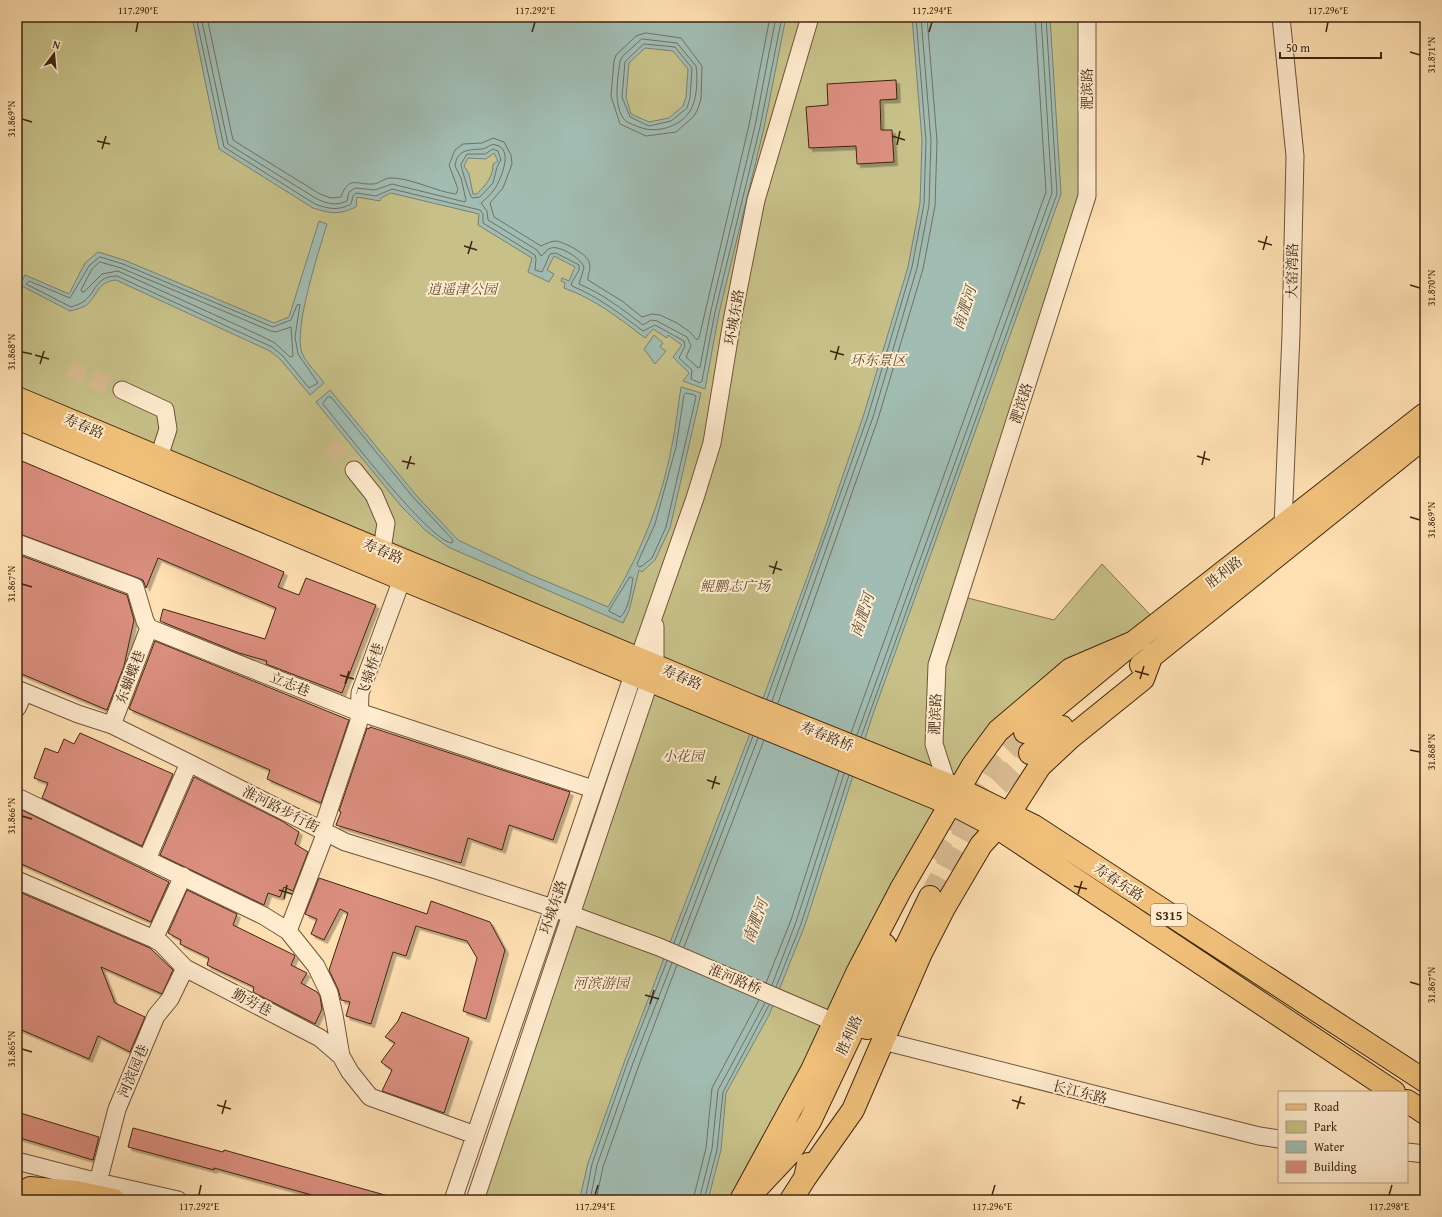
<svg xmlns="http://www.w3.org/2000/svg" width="1442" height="1217" viewBox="0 0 1442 1217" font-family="'Gentium Book Plus','Noto Serif SC',serif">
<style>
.green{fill:#c7c088;stroke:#84734c}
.water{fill:#a1bcb2;stroke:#7a8071;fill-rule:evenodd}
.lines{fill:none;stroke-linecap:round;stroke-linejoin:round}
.shore{stroke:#707160;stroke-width:1}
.building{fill:#da8e7e;stroke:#40260f;filter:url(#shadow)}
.minor-tunnel{stroke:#d9bb92;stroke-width:17;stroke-dasharray:17 8;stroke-linecap:butt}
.highway-tunnel{stroke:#d9bb92;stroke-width:22;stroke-dasharray:22 11;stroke-linecap:butt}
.minor-casing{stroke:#705438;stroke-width:19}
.major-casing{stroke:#40260f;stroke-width:24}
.highway-casing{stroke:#40260f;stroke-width:24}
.minor{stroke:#ffebce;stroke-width:17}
.major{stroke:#f0c07a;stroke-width:22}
.highway{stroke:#f0c07a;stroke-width:22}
.ticks{fill:none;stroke:#40260f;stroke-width:1.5}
.labels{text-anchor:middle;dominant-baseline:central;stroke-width:4;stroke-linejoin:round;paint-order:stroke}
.shield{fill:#ffebce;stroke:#796148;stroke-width:1}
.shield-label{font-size:13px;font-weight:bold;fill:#40260f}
.street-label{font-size:14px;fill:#40260f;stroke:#ffebce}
.park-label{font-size:14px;font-style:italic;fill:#624c2d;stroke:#ffebce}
.water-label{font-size:15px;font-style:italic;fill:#584c38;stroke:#ffebce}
.neatline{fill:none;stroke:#40260f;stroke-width:1.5}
.ticks-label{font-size:10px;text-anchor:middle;fill:#40260f}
</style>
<defs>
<filter id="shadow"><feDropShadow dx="3.5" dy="3.5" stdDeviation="0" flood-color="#0004"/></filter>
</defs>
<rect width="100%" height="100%" fill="#ffe0b3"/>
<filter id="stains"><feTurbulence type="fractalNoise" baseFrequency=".005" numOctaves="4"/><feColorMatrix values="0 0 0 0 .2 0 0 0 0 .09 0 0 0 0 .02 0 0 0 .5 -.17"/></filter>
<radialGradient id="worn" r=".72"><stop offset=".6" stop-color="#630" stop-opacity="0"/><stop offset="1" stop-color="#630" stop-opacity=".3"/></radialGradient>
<path class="green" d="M17,17H1087V196L960,596L1054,620L1102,564L1158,623L1071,669L959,789L638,658L17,398Z
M650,681L951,805L741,1200H475Z"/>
<path class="water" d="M192,17H786L764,128L719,313L705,389L683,381L689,373L673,357L682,345L668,335L667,338L653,329L645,338C619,318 595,299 564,288L565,283L561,281L562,278L569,281L575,267L554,256L547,270L554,274L549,282L528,272L532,258L478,225L479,214L391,193L381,198L380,201L357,197L356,207C338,215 332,214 313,208L219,149ZM645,48L673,51L688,69L686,97L683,106L669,118L649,122L631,114L626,97L629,63ZM494,153L498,161L493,164C493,178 486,184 477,194H473L469,174L464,166L468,158L486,159Z
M912,17H1050L1061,194L873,714L805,925L769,1015L726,1093L721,1150L708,1200H581V1193L588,1163L625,1060L754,723L820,542L864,414L908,267L920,203L922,140Z
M319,221L327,224C319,251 293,329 302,353C306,363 318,374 324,383L310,395L280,359L270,351L116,280C96,282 98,297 85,306C81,308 75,310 70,311L20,285L25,275L69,294L85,263L98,252L124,260L274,323L289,317Z
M654,335L663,343L660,347L666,351L655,364L644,349Z
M681,387L701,393L670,528L655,560L642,572L639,570L629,611L623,623L448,547L425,530L401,506L316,402L330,390L416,495L458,540L531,575L608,607C639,558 661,503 672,445C676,426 678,406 681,387Z"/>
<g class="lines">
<path class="shore" d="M196,17L224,147L315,204C329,209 338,211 351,204L353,196L356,193L376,196L392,189L480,210L483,214V223L535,255L536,259L535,270L542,272L550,254L556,253L579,265V270L571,284L572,286C599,297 620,314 643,331L655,325L684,341L685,346L679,358L692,370L691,379L700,383L702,381L715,312L760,127L782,17
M201,17L228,144L317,199C328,204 336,206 347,201L349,192L355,188L375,190L392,184L465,202L466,200L461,178L455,166C457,149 469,150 482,149C487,149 490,143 496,145C513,149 502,175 497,185C494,191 486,199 481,203L487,211L488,220L537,250L541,256C545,254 546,249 551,248C559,245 583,259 584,268L579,284C603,294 622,309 643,325L651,320L657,321L687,337L691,346L686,357L698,368L700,367L711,310L755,126L776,17
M207,17L233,140L244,147L320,194L331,198L341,197C349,175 356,185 373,184C379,184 384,178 390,178C409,177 437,192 456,194L458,189L449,165L455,150L463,144L482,143L493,138L504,142L511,155L512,164L503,188L490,203L494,217L541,246C546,244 550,241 556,241C564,242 587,254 589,262C592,269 587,275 588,280L622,301L642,317L652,314L660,315L677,323L690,332L697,340L699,338L749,125L770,17
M646,33L681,38L702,66L701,99L697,111L693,117L676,132L646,136L620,124L611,96L614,61L616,55L636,36Z
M642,39L677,43L696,66C698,78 697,101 690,111C680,127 656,134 639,127C634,125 626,123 623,118C613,101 618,79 620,61L623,56Z
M644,44L675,47L692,68L690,98L687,108L671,121L649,126L630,117L622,97L625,62Z
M493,149L498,151L501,160L497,167L493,183L480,197L472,198C470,197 461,167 461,164L467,154H485Z
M100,257L123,264L273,327L291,320L297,305L300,304L295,337L298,354L318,383L309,388L283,356L272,347L117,276C95,276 97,292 83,302C80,304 74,306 71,307L26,284L29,281L70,298L89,266Z
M100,262L121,268L271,331L276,332L291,327L293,356L290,357L275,343L259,335L118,271L102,274L84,292H82L81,290L92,269Z
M686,393L695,395L696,397L666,527L652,558L642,566L639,567L637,564L655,524L676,447L684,395Z
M328,397H331L413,497L453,540L452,543C429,541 343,428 323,404Z
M630,577L633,578C631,589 629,611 620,617L609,611Z
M767,699L868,416L912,267L924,204L926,141L916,17
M772,701L873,417L917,268L929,205L931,141L921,17
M778,703L878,419L923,269L935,206L937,141L927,17
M851,733L1046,192L1035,17
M857,735L1052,193L1041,17
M861,737L1057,194L1046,17
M674,943L753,736
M679,945L758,738
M684,947L764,740
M766,983L791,920L839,771
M772,985L796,922L844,774
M776,987L801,924L849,775
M585,1200L592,1164L628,1061L667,961
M590,1200L597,1165L633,1063L672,963
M596,1200L603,1167L639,1065L677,965
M693,1200L706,1148L712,1088L759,1000
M699,1200L712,1149L718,1090L765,1003
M704,1200L717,1150L723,1092L769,1005"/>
</g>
<path class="building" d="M896,80L897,99L880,100L881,130H892L894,162L857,164L856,146L809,148L806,107L828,105L827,84Z
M17,459L284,572L278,587L299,595L306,578L376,605L342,693L266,664L267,661L239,653L160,621L163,609L265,639L276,608L158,558L146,588L143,580L138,578L17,533Z
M17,554L127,595L134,620L124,666L107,710L17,672Z
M155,641L349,720L321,803L267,779L270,770L129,709Z
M370,727L570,792L553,840L509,825L502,850L468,838L461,863L336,825L341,812L339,811L367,728L369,729Z
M80,733L173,774L142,846L42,798L48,783L34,778L45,748L58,753L64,739L74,744Z
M194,777L282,821L299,832L295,844L308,852L293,891L284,887L280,897L268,893L264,905L160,855Z
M20,809L169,882L151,922L17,862V815Z
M319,878L427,914L431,901L490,922L505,950L486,1019L463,1011L477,958L467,941L416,926L406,956L393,952L371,1024L346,1016L350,1002L341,1000L338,989L329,970L348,913L340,909L324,940L311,934L317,919L305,914Z
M187,890L237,914L233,925L294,955L295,956L291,965L307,973L301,983L317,992L320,996L322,1009L315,1024L253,992L254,987L207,965L209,958L180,944L181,940L168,933Z
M17,891L150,948L173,970L162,994L101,967L115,1003L145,1017L130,1052L98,1036L89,1059L17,1028Z
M402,1012L469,1038L444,1113L382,1091L392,1070L381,1062L395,1043L385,1037L398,1021Z
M17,1112L99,1137L93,1160L17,1137Z
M133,1128L223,1152L224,1150L392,1197L391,1200H330L214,1168V1170L128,1147Z"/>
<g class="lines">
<path class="minor-tunnel" d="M69,369L122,390
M330,444L354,470"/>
<path class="highway-tunnel" d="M931,857L989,770L1025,732
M930,897L979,805L1030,753"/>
<g class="minor-casing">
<path id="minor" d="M1281,17L1295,156L1291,334L1283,525
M122,390L165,410L168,429L159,457
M354,470L374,495L386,523L382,550
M17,543L135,587L145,621L149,628L359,712L593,789
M17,689L78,714L112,725L189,763L345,842L436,870L553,908L659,947L834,1022
M17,708L24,693
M112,725L149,628
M947,784L934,744L937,665L1087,196V17
M17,797L264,916L288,931L316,966L329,993L334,1015L341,1056
M322,830L359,721L360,693L402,579
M147,859L189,763
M17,880L154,939L161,943L185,968L320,1038L341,1056L350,1072L370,1097L475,1135
M288,931L326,832
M154,939L183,876
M883,1041L1259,1136L1279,1139
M1407,1152L1425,1154
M17,1161L98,1182L178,1200
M98,1182L117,1109L156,1016L170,999L185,968
M453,1200L633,675L695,498L712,443L732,321L756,200L810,17
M475,1200L655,665V626"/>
</g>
<g class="major-casing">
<path id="major" d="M17,398L749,705L959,789L1034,826L1425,1081
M17,418L402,579L960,808L998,828L1394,1092
M1407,1101L1425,1113"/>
</g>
<g class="highway-casing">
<path id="highway" d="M1141,665L1425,437
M1025,732L1134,642L1425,414
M1030,753L1062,727
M867,1028L930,897
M805,1178L853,1110L921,953L944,908L981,845L1009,814L1040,766L1070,738L1143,679L1152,655
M30,1188L76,1192L114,1200
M757,1188L789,1154L810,1121L854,1028L885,945
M741,1200L812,1070L858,971L901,889L973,765L998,731L1071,669L1134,642
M791,1200L805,1178L808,1164"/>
</g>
<use href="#minor" class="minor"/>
<use href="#major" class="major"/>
<use href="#highway" class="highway"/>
</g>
<path class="ticks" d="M136,32L138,22M532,32L535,22M929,32L932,22M1326,32L1328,22M1410,52L1420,55M22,119L32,122M892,136L905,140M97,141L110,144M897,145L900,131M102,149L106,136M1258,241L1272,245M464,246L477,250M1263,250L1267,236M468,254L472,241M1410,285L1420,288M830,351L844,355M22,352L32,354M35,355L49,359M835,360L839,346M40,364L44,351M1197,456L1210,460M402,461L415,464M1202,465L1205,451M407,469L411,456M1410,517L1420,520M769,566L782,570M773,574L777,561M22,584L32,587M1135,671L1149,675M340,675L354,679M1140,679L1144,666M345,684L349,671M1410,750L1420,752M707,780L720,784M712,789L716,776M22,816L32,819M1074,886L1087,889M279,890L292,894M1078,894L1082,881M284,899L287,885M1410,982L1420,985M645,995L659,999M650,1004L654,990M22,1049L32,1052M1012,1100L1025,1104M217,1105L231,1109M1017,1109L1021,1096M222,1114L226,1100M199,1195L201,1185M595,1195L598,1185M992,1195L995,1185M1389,1195L1392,1185"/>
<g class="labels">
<rect class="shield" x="1151" y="904" width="36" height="22" rx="3"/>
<g class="shield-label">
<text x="1169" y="915">S315</text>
</g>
<g class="street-label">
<text transform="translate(1087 89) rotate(-90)">淝滨路</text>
<text transform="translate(1292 271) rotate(-89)">大窑湾路</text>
<text transform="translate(734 317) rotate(-80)">环城东路</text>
<text transform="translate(1021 403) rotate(-72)">淝滨路</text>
<text transform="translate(84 426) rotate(23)">寿春路</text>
<text transform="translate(383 551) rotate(23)">寿春路</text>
<text transform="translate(1224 572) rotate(-38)">胜利路</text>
<text transform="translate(370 670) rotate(-72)">飞骑桥巷</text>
<text transform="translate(130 677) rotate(-69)">东蝴蝶巷</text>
<text transform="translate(682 677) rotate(23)">寿春路</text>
<text transform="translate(290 684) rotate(22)">立志巷</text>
<text transform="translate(935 714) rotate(-87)">淝滨路</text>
<text transform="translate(827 736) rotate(22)">寿春路桥</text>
<text transform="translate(281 809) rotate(27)">淮河路步行街</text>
<text transform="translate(1119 882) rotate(33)">寿春东路</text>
<text transform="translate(553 907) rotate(-71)">环城东路</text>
<text transform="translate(735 979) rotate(23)">淮河路桥</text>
<text transform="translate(252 1002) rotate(27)">勤劳巷</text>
<text transform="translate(849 1035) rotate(-66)">胜利路</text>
<text transform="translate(133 1071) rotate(-67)">河滨园巷</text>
<text transform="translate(1080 1092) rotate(14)">长江东路</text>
</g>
<g class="park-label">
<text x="462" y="289">逍遥津公园</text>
<text x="878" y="360">环东景区</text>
<text x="735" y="586">鲲鹏志广场</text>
<text x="683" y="756">小花园</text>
<text x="601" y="983">河滨游园</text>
</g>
<g class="water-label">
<text transform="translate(964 308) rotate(-72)">南淝河</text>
<text transform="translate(862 615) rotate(-72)">南淝河</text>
<text transform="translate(755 921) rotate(-70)">南淝河</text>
</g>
</g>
<rect width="1442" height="1217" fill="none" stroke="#ffe0b3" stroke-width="44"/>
<rect x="1278" y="1091" width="130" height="92" fill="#ffebce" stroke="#b39c82"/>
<rect x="1286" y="1104" width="20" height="6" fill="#f0c07a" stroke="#b39c82"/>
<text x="1314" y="1111" font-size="12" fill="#40260f">Road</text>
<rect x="1286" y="1121" width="20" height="12" fill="#c7c088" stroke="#b39c82"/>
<text x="1314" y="1131" font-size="12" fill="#40260f">Park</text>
<rect x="1286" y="1141" width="20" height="12" fill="#a1bcb2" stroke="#b39c82"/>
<text x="1314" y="1151" font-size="12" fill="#40260f">Water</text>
<rect x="1286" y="1161" width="20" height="12" fill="#da8e7e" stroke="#b39c82"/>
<text x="1314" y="1171" font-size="12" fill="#40260f">Building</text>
<g transform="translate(54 54) rotate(16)" stroke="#ffebce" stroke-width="3" paint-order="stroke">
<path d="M0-3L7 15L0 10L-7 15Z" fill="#40260f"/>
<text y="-6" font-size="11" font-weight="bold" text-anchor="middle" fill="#40260f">N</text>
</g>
<path d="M1280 52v6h101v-6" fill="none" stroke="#40260f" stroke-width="2"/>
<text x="1286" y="52" font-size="12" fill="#40260f" stroke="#ffebce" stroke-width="3" paint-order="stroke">50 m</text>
<rect x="22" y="22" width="1398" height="1173" class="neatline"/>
<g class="ticks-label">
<text x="138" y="14">117.290°E</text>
<text x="535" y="14">117.292°E</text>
<text x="932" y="14">117.294°E</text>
<text x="1328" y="14">117.296°E</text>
<text transform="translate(1431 55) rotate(-90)" y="4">31.871°N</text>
<text transform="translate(11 119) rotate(-90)" y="4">31.869°N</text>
<text transform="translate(1431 288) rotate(-90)" y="4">31.870°N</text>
<text transform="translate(11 352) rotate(-90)" y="4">31.868°N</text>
<text transform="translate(1431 520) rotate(-90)" y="4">31.869°N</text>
<text transform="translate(11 584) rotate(-90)" y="4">31.867°N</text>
<text transform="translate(1431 752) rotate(-90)" y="4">31.868°N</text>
<text transform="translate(11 816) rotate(-90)" y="4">31.866°N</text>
<text transform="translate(1431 985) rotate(-90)" y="4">31.867°N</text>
<text transform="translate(11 1049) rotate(-90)" y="4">31.865°N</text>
<text x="199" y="1210">117.292°E</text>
<text x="595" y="1210">117.294°E</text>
<text x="992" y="1210">117.296°E</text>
<text x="1389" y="1210">117.298°E</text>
</g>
<rect width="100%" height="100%" filter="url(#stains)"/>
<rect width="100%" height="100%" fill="url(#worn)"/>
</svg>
